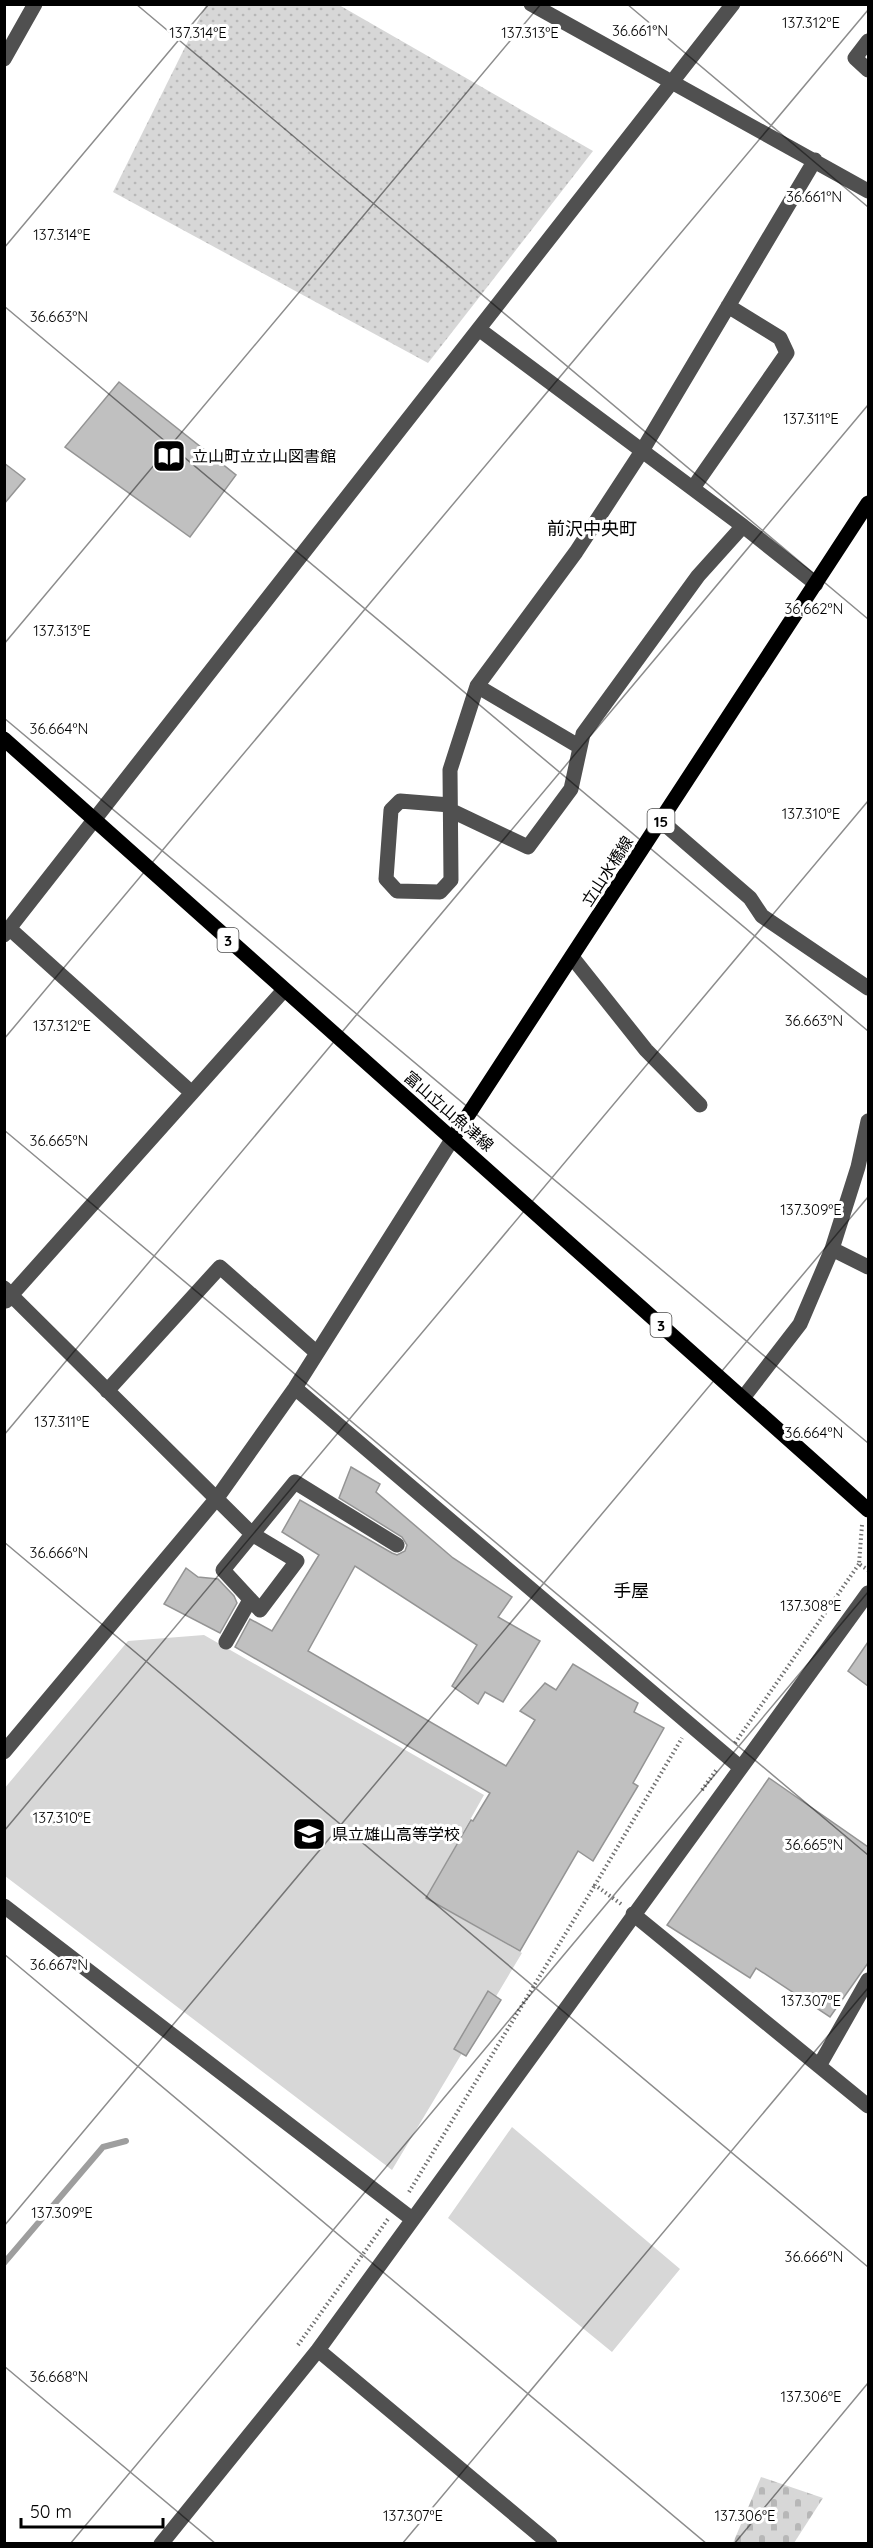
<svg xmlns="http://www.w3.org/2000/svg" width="873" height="2548" viewBox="0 0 873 2548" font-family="Quicksand,'Noto Sans JP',sans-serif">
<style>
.grass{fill:#d7d7d7}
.cemetery{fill:url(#cemetery-stones)}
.park{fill:url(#park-dots)}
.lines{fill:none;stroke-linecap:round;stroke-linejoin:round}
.stream{stroke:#9e9e9e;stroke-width:6}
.building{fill:#c0c0c0;stroke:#949494;stroke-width:1.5}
.path{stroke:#727272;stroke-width:4;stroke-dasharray:1.5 3;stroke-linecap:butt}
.minor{stroke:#505050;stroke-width:15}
.major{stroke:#000;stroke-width:15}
.ticks{fill:none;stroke:#000;stroke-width:1.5;stroke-opacity:0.45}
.labels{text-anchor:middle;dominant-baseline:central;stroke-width:6;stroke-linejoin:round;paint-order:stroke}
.shield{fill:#fff;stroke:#4c4c4c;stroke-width:1.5}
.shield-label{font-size:15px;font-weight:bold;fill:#000}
.poi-label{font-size:16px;fill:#000;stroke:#fff;text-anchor:start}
.street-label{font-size:16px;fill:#000;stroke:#fff}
.neighbourhood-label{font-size:18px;fill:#000;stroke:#fff}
.ticks-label{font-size:15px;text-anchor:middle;fill:#000;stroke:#fff;stroke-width:6;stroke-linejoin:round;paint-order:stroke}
</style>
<defs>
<pattern id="cemetery-stones" width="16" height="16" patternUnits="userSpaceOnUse" patternTransform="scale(1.5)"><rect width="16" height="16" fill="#d7d7d7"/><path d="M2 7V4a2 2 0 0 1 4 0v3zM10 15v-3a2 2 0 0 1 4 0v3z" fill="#b7b7b7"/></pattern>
<pattern id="park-dots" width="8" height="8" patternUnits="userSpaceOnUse" patternTransform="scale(1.5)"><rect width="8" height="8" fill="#d7d7d7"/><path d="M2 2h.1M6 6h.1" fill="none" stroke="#b7b7b7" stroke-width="1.8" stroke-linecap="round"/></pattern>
</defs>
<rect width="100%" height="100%" fill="#fff"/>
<path class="grass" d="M204,1635L484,1795L426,1898L522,1953L392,2170L5,1876L4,1789L128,1641Z
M512,2127L680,2269L612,2352L448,2218Z"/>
<path class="cemetery" d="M761,2477L823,2498L794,2543H733Z"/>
<path class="park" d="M206,5H339L593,151L428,363L113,192Z"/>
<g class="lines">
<path class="stream" d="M4,2263L103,2147L126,2141"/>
</g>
<path class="building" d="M119,382L236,475L190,537L65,447Z
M4,463L25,479L4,504Z
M351,1467L380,1484L376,1492L453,1558L512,1597L498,1617L540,1641L503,1702L485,1692L478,1704L452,1686L477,1645L355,1566L308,1651L506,1766L535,1720L520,1711L545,1683L556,1690L573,1664L638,1703L634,1712L664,1728L633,1783L638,1786L593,1861L578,1851L520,1951L426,1898L471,1820L473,1821L490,1793L235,1647L250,1619L272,1631L319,1555L282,1532L300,1500L392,1553L397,1555L405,1551L407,1545L402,1537L339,1498Z
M186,1568L198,1577L218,1579L234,1596L237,1603L220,1633L164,1604Z
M868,1642V1686L848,1671Z
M769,1778L868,1847V1963L830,2017L756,1968L750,1978L667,1925Z
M488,1991L501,2000L466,2056L454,2049Z"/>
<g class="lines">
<path class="path" d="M862,1525L859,1564L868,1570
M735,1743L859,1564
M702,1790L717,1769
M621,1904L595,1885L682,1738
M409,2192L595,1885
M298,2345L388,2219"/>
<path class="minor" d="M531,4L868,191
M868,41L855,58L868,70
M4,59L35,4
M480,330L743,526L816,584
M693,488L787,353L780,338L728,306
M477,686L580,747
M450,805L400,801L391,810L386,879L397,891L440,892L451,880L450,770L477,686L576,552L642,451L815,160
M450,810L528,847L571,789L583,734L698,576L743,526
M661,821L750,898L762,916L868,988
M10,929L192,1093
M4,935L733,4
M572,957L646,1050L700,1105
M832,1249L858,1167L868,1121
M4,1288L252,1534L297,1561L260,1610L223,1570L295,1482L397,1545
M6,1301L284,990
M295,1388L741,1768
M107,1391L220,1267L317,1353
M743,1398L800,1324L832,1249L868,1267
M226,1642L250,1600
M4,1752L217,1498L295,1388L453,1138
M4,1906L412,2219
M633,1914L868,2106
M819,2066L868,1980
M318,2350L550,2544
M161,2544L318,2350L868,1593"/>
<path class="major" d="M4,739L868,1510
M453,1138L868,503"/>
</g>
<path class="ticks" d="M136,4L868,619M627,4L868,207M4,248L209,4M4,306L868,1031M4,644L541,4M4,718L868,1443M4,1039L868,10M4,1130L868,1855M4,1435L868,405M4,1542L868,2267M4,1831L868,801M4,1954L707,2544M4,2226L868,1197M4,2366L216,2544M70,2544L868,1592M402,2544L868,1988M734,2544L868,2383"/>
<defs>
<g id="library-square" transform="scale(1.725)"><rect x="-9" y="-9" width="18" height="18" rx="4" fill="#000" stroke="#fff"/><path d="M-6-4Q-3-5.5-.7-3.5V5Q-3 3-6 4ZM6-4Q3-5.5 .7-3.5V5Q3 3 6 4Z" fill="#fff"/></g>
<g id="school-square" transform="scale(1.725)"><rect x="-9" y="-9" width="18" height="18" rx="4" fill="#000" stroke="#fff"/><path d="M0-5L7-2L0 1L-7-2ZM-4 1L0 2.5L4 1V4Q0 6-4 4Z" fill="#fff"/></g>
</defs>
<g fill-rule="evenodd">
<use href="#library-square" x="169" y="456"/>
<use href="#school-square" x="309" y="1834"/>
</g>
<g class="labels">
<g class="shield">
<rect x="647.5" y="809" width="27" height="24" rx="4.5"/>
<rect x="217.5" y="928" width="21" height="24" rx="4.5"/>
<rect x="650.5" y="1313" width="21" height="24" rx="4.5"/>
</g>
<g class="shield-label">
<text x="661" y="821">15</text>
<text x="228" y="940">3</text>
<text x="661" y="1325">3</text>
</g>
<g class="poi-label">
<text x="192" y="456">立山町立立山図書館</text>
<text x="332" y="1834">県立雄山高等学校</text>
</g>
<g class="street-label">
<text transform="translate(607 871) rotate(-57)">立山水橋線</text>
<text transform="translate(449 1111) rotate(41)">富山立山魚津線</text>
</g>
<g class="neighbourhood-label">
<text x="592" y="528">前沢中央町</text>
<text x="631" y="1590">手屋</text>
</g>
</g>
<g class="ticks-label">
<text x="811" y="28">137.312°E</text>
<text x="640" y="36">36.661°N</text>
<text x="198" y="38">137.314°E</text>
<text x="530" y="38">137.313°E</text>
<text x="814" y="202">36.661°N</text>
<text x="62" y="240">137.314°E</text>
<text x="59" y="322">36.663°N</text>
<text x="811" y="424">137.311°E</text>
<text x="814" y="614">36.662°N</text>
<text x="62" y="636">137.313°E</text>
<text x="59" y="734">36.664°N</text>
<text x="811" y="819">137.310°E</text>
<text x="814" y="1026">36.663°N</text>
<text x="62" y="1031">137.312°E</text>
<text x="59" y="1146">36.665°N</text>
<text x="811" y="1215">137.309°E</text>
<text x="62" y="1427">137.311°E</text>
<text x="814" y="1438">36.664°N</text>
<text x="59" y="1558">36.666°N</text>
<text x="811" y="1611">137.308°E</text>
<text x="62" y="1823">137.310°E</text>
<text x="814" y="1850">36.665°N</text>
<text x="59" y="1970">36.667°N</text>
<text x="811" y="2006">137.307°E</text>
<text x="62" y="2218">137.309°E</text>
<text x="814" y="2262">36.666°N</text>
<text x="59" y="2382">36.668°N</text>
<text x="811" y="2402">137.306°E</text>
<text x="413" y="2521">137.307°E</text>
<text x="745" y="2521">137.306°E</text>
</g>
<rect width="873" height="2548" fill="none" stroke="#000000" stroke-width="12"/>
<path d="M21 2518v9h142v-9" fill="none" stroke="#000000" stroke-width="3"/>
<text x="30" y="2518" font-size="18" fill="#000000" stroke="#ffffff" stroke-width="4.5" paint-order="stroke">50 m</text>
</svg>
